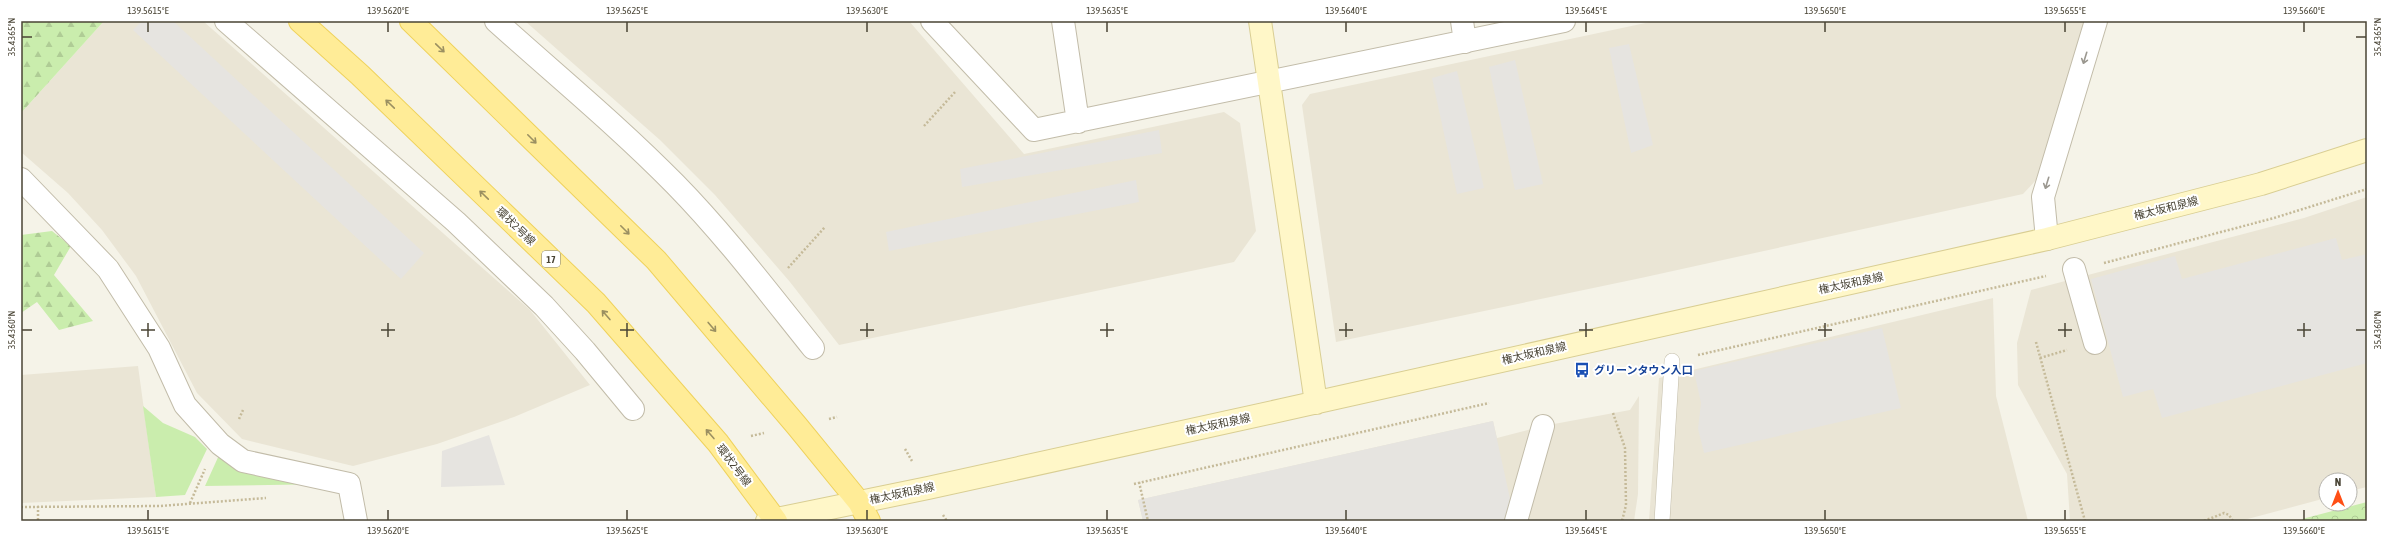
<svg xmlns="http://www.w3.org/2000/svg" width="2388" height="542" viewBox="0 0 2388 542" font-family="'Asap Condensed','Noto Sans JP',sans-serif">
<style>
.residential{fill:#eae5d5}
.green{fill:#caedad}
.forest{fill:url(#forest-firs)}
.park{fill:url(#park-crowns)}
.parking{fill:#e6e4e0}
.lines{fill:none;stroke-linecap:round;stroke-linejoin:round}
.lane-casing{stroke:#c2bca9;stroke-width:16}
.street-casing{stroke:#c2bca9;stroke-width:24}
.secondary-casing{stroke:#d9ce93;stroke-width:24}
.primary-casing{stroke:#efd25c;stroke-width:24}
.path{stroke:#c5ba99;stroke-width:2.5;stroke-dasharray:2 2;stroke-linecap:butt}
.lane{stroke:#fff;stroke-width:15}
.street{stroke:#fff;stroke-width:22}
.secondary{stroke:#fff7c8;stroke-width:22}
.primary{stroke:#ffec97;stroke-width:22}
.oneway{stroke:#9b9061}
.oneway2{stroke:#9b9890}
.ticks{fill:none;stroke:#494435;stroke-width:1.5}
.labels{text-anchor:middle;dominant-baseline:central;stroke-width:4;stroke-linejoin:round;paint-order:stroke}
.shield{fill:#fff;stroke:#807c72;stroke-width:1}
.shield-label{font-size:10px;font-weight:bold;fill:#494435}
.street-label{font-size:11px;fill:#494435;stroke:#fff}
.transit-label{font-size:11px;font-weight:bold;fill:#164399;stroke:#fff;text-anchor:start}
.neatline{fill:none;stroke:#494435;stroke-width:1.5}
.ticks-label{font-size:10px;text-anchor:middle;fill:#494435}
</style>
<defs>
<pattern id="forest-firs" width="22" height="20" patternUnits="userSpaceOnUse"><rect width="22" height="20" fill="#caedad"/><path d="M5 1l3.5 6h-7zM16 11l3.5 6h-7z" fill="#afcc95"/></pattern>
<pattern id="park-crowns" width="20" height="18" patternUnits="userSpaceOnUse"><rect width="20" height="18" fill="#caedad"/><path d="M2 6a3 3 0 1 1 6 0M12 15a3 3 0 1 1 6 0" fill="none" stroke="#afcc95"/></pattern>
</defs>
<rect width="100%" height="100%" fill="#f5f3e8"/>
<path class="residential" d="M104,21H203L530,310L590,385L514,417L437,444L353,466L242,439L197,393L136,276L102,230L68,193L21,152V113Z
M525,21H909L1024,154L1224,112L1240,123L1256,231L1234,262L839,345L790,282L715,195L660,140Z
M1655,21H2088L2036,180L2023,194L1641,278L1336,342L1302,105L1310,94Z
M2367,197V487L2350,491V480H2326V498L2240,521H2070L2067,474L2018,385L2017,343L2031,290L2304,218Z
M1993,298L1996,396L2028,521H1649L1659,378Z
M138,366L156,497L21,503V375Z
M1639,396L1638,494L1634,521H1143L1138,500L1493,421L1497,438L1543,426L1630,410Z"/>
<path class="green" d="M143,406L163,423L195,437L207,449L185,495L156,497Z
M220,453L329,484L205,486Z"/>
<path class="forest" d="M21,21H104L21,113Z
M52,231L71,246L54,275L93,321L59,330L37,302L21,313V235Z"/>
<path class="park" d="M2367,502V521H2303L2302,519Z"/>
<path class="parking" d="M142,21H173L424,253L401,279L133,30Z
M1629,44L1653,145L1631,153L1609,48Z
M1515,60L1543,184L1515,190L1489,67Z
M1457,71L1484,188L1457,194L1432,78Z
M1159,130L1162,153L962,187L960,169Z
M1136,180L1139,202L889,251L886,232Z
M2336,238L2342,260L2367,254V363L2162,418L2153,389L2123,397L2091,279L2175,256L2182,279Z
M1882,328L1901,408L1704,453L1698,429L1701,403L1694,371Z
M1493,421L1512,508L1507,521H1143L1138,500Z
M489,435L505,485L441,487L442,451Z"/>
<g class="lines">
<g class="lane-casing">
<path id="lane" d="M1662,521L1672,361"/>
</g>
<g class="street-casing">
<path id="street" d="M226,21L456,222L544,306L585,351L633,409
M496,21C556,75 618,126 675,184C725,235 768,292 813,348
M932,21L1034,130L1564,21
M1063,21L1078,122
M1462,21L1465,42
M21,179L108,269L159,348L185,405L220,444L243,461L349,484L356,521
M2047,239L2043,197L2096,21
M2074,269L2095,343
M1516,521L1543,426"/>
</g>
<g class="secondary-casing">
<path id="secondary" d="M1260,21L1316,403
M767,521L928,488L1282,410L2047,239L2261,184L2367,150"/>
</g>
<g class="primary-casing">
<path id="primary" d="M300,21L360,75L596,303L718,443L776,521
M411,21L656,260L797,426L859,502L869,521"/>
</g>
<path class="path" d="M924,126L956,91
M2104,263L2274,218L2367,189
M788,268L825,227
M2036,342L2085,521
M1698,355L2046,276
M2040,358L2067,350
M1639,368L1646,367
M1613,413L1625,448L1626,505L1622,521
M239,419L243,410
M829,419L837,417
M751,436L764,433
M905,449L912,461
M1139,482L1148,521
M1134,484L1489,403
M190,503L205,469
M38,506V521
M21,507L160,506L266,498
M943,515L947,521
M2204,521L2224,513L2229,515L2233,521"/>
<use href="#lane" class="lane"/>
<use href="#street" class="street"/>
<use href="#secondary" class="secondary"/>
<use href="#primary" class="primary"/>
</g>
<defs><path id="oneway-shaft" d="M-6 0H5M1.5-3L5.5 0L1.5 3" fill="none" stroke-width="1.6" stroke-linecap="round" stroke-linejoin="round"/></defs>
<g class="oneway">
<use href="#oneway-shaft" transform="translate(440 48) rotate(44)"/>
<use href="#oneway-shaft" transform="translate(390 104) rotate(-136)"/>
<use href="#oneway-shaft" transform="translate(532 139) rotate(45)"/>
<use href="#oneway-shaft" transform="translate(484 195) rotate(-136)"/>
<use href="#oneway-shaft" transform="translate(625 230) rotate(45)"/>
<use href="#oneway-shaft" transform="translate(606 315) rotate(-131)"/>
<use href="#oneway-shaft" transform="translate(712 327) rotate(50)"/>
<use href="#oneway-shaft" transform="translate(710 434) rotate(-131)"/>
</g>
<g class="oneway2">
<use href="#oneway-shaft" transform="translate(2085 58) rotate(107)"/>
<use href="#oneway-shaft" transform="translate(2047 183) rotate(107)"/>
</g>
<path class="ticks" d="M148,22V32M388,22V32M627,22V32M867,22V32M1107,22V32M1346,22V32M1586,22V32M1825,22V32M2065,22V32M2304,22V32M22,37H32M2356,37H2366M148,323V337M388,323V337M627,323V337M867,323V337M1107,323V337M1346,323V337M1586,323V337M1825,323V337M2065,323V337M2304,323V337M22,330H32M141,330H155M381,330H395M620,330H634M860,330H874M1100,330H1114M1339,330H1353M1579,330H1593M1818,330H1832M2058,330H2072M2297,330H2311M2356,330H2366M148,510V520M388,510V520M627,510V520M867,510V520M1107,510V520M1346,510V520M1586,510V520M1825,510V520M2065,510V520M2304,510V520"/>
<defs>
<g id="bus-bare" transform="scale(1.2)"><path d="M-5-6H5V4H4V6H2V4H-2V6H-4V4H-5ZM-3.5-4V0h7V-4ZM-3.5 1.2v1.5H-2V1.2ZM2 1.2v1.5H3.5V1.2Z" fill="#1a4fb4" stroke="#fff" stroke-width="2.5" paint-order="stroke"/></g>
</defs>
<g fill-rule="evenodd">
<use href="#bus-bare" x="1582" y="370"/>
</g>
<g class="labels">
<rect class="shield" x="542" y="251" width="18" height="16" rx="3"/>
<g class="shield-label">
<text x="551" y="259">17</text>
</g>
<g class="street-label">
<text transform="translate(2166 208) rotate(-14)">権太坂和泉線</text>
<text transform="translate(516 226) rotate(44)">環状2号線</text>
<text transform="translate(1851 283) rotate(-12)">権太坂和泉線</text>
<text transform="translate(1534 353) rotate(-13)">権太坂和泉線</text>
<text transform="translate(1218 424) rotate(-12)">権太坂和泉線</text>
<text transform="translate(734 465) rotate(53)">環状2号線</text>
<text transform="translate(902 493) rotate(-12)">権太坂和泉線</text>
</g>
<g class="transit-label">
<text x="1594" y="370">グリーンタウン入口</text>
</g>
</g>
<rect width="2388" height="542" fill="none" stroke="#ffffff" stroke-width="44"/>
<g transform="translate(2338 492)"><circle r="19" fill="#ffffff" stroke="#b6b4ae"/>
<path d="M0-3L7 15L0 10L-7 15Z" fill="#ff4f15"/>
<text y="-6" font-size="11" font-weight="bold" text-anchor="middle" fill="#494435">N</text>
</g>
<rect x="22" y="22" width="2344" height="498" class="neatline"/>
<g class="ticks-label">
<text x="148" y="14">139.5615°E</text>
<text x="388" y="14">139.5620°E</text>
<text x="627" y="14">139.5625°E</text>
<text x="867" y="14">139.5630°E</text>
<text x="1107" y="14">139.5635°E</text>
<text x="1346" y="14">139.5640°E</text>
<text x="1586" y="14">139.5645°E</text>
<text x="1825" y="14">139.5650°E</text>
<text x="2065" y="14">139.5655°E</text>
<text x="2304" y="14">139.5660°E</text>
<text transform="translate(11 37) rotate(-90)" y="4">35.4365°N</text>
<text transform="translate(2377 37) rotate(-90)" y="4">35.4365°N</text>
<text transform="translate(11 330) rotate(-90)" y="4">35.4360°N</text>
<text transform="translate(2377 330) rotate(-90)" y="4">35.4360°N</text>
<text x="148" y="534">139.5615°E</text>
<text x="388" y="534">139.5620°E</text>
<text x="627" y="534">139.5625°E</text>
<text x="867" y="534">139.5630°E</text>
<text x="1107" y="534">139.5635°E</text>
<text x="1346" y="534">139.5640°E</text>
<text x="1586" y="534">139.5645°E</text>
<text x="1825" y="534">139.5650°E</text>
<text x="2065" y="534">139.5655°E</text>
<text x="2304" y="534">139.5660°E</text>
</g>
</svg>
